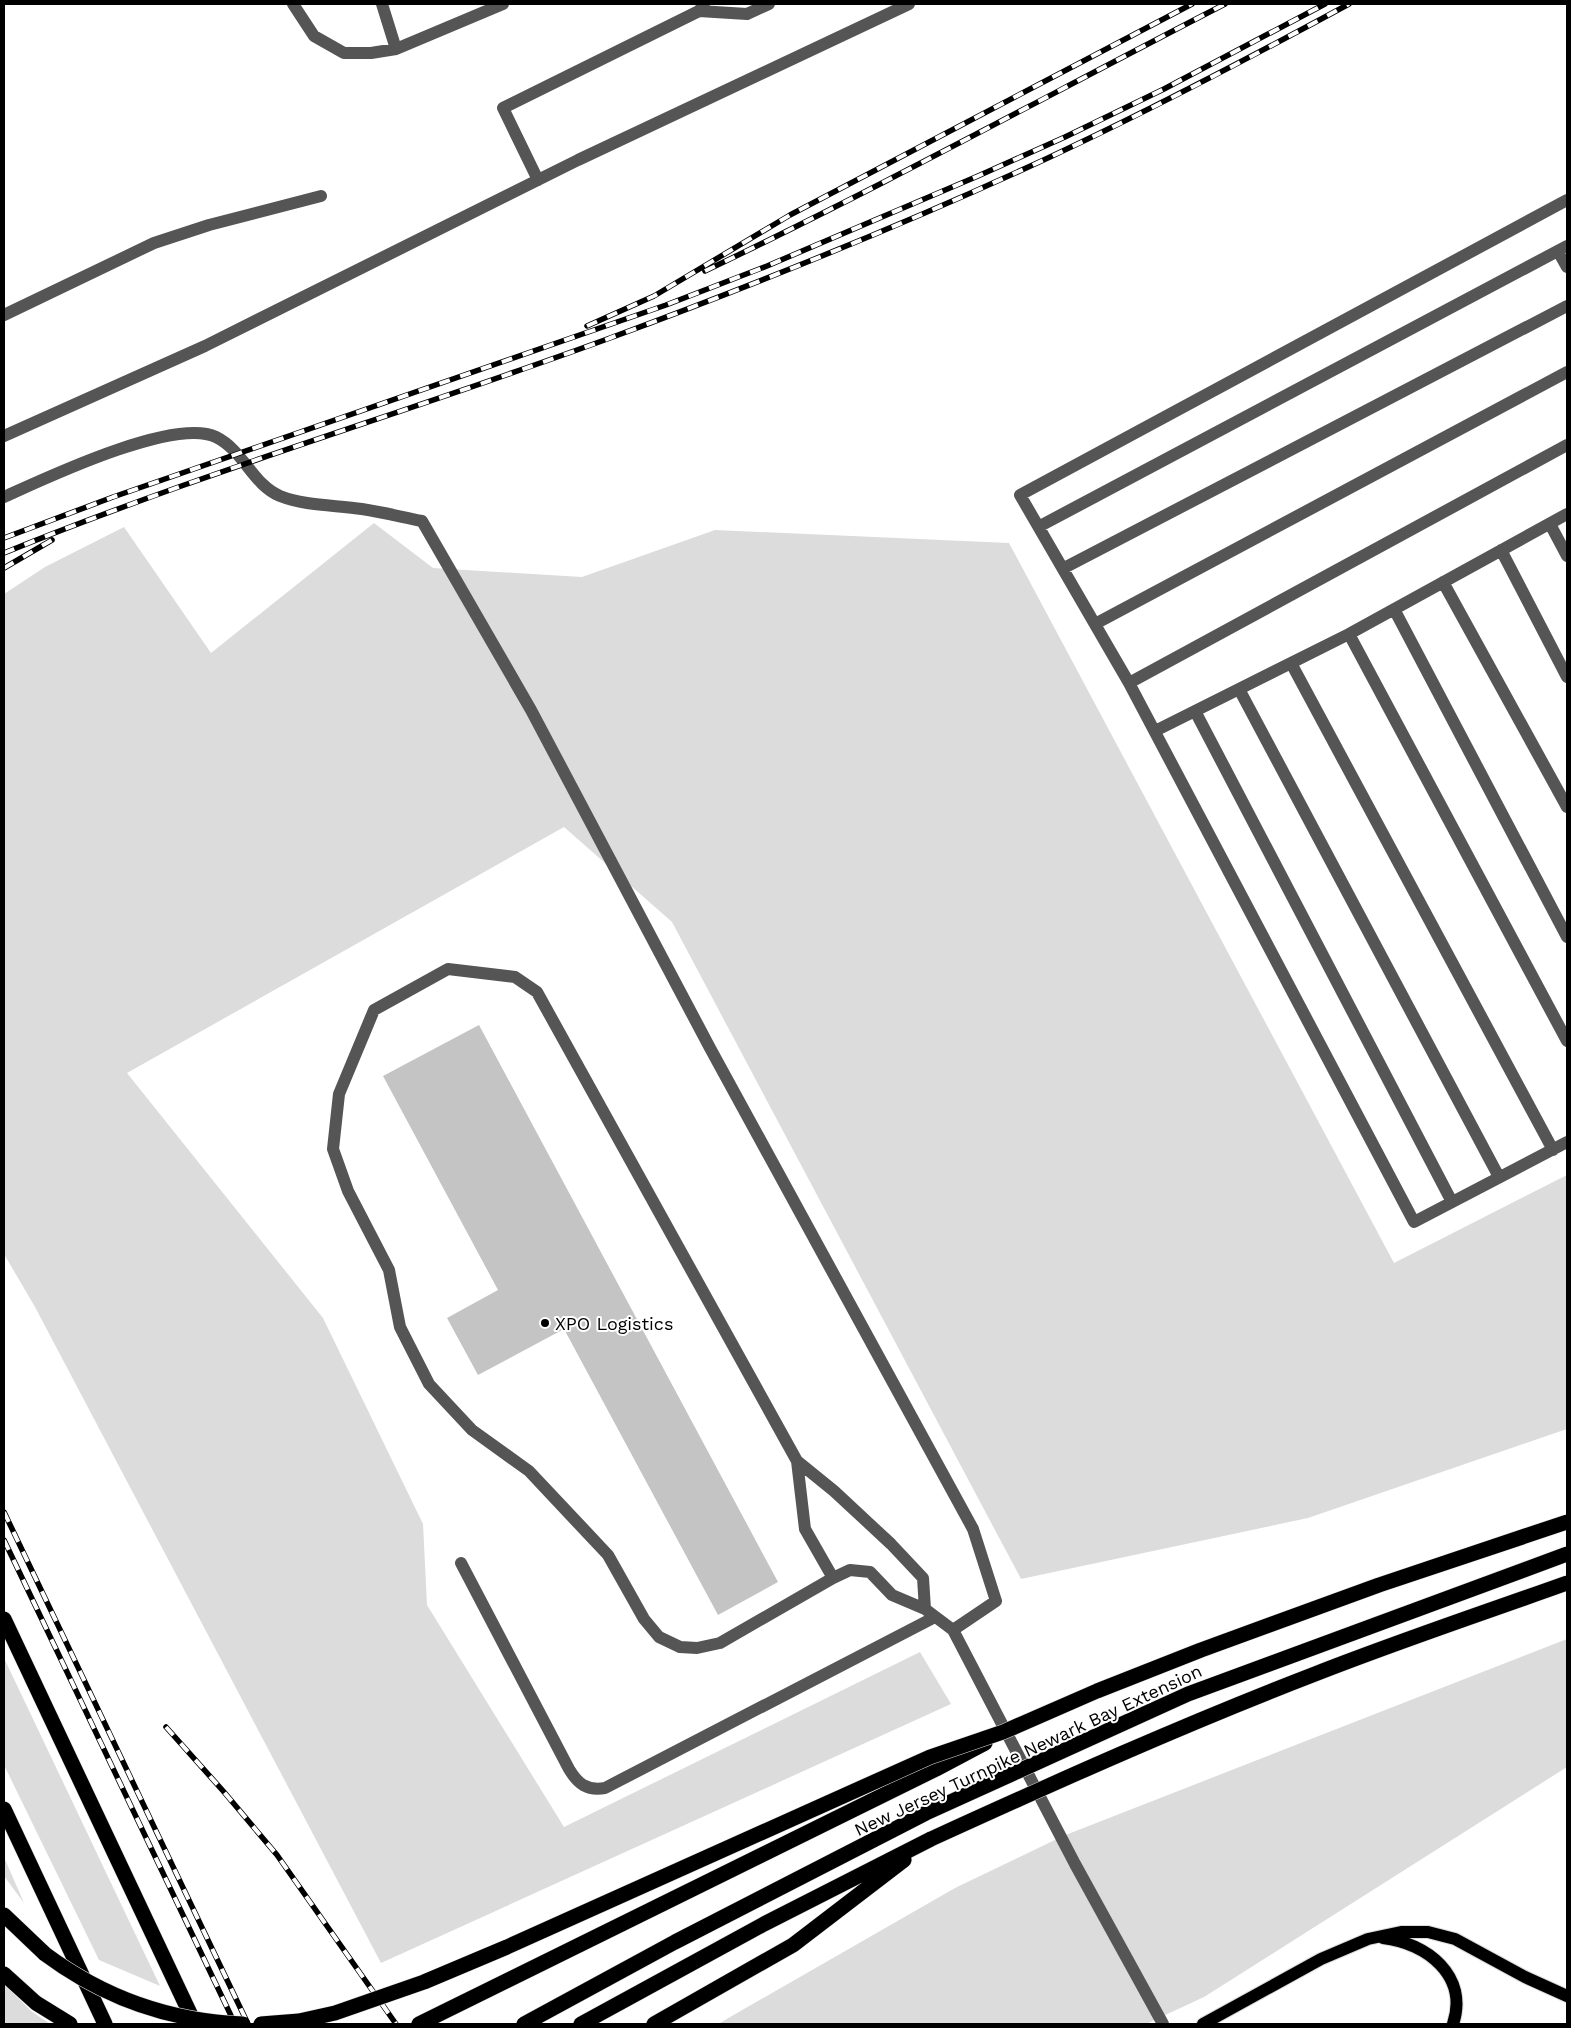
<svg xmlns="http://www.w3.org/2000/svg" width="1571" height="2028" viewBox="0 0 1571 2028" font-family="'Work Sans',sans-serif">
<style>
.green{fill:#dcdcdc}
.building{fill:#c4c4c4}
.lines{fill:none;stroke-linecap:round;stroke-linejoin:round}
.major-casing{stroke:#dbdbdb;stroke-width:14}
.highway-casing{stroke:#dbdbdb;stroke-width:16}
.minor{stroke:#555;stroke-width:12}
.major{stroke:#000;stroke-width:12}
.highway{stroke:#000;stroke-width:15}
.rail-casing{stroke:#000;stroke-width:5.5}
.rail{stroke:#fff;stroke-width:4;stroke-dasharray:11;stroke-linecap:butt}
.highway-bridge-casing{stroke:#dbdbdb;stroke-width:16;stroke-linecap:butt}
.highway-bridge{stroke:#000;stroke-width:15}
.poi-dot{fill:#000;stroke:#fff;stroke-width:2}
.labels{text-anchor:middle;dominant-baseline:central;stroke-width:4;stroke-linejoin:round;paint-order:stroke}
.poi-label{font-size:18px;fill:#000;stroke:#fff;text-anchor:start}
.street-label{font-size:18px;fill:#000;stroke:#fff}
</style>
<rect width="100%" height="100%" fill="#fff"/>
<path class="green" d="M374,523L433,568L582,577L715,530L1009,543L1394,1263L1567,1175V1429L1308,1518L1021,1579L672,922L564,827L127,1073L323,1318L423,1524L427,1605L564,1827L920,1652L951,1704L381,1963L35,1307L4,1254V594L45,567L124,527L211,653Z
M1567,1639V1767L1204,1997L1146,2024H718L955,1888L1063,1836Z
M4,1658L160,1986L99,1960L4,1765Z
M4,1857L24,1903L4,1876Z
M4,1984L31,2011L50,2024H5L4,2022Z"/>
<path class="building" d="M479,1025L778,1582L718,1615L564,1329L478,1375L447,1318L498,1290L383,1076Z"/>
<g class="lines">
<g class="major-casing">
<path id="major" d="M1383,1938C1427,1943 1469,1976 1453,2024
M1203,2024L1321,1959L1368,1939L1401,1932H1428L1455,1939L1525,1977L1567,1996"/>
</g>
<g class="highway-casing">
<path id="highway" d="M4,1619L195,2024
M4,1809L105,2024
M4,1915L45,1954
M4,1974L36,2003L70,2024
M419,2024L936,1769L985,1743
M581,2024L764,1924L931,1839
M654,2024L793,1945L904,1860"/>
</g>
<path class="minor" d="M293,4L314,36L344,53H371L396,49L503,4
M382,4L396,49
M699,11L747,14L769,4
M538,180L503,108L699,11L704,4
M1567,200L1020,495L1129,683L1567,445
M1558,251L1567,267
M4,315L154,243L209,225L321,196
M4,436L205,346L578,160L909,4
M4,497C46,478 174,417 216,437C244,451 252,484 280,496C305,506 336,505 362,509C382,512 402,517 422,521L531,710L710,1048L973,1529L996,1601L953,1630
M1550,524L1567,556
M1040,526L1567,246
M1501,550L1567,677
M1064,568L1567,306
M1443,582L1567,807
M1394,609L1567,937
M1095,624L1567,372
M1349,634L1567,514
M1291,663L1553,1150
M1129,683L1414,1222L1567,1142
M1239,689L1499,1177
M1195,711L1452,1202
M1155,731L1349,634L1567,1041
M797,1461L805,1529L833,1578
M461,1563L569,1769C578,1784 587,1791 605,1788L935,1617
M925,1609L923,1578L891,1544L834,1491L797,1461L537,992L515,977L448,969L374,1010L339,1094L333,1149L348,1191L389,1270L400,1327L429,1384L472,1430L529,1471L608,1555L644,1619L659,1637L680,1647L697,1648L720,1643L833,1578L850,1570L870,1572L892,1595L925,1609L953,1630L1075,1864L1163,2024"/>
<use href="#major" class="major"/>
<use href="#highway" class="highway"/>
<g class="rail-casing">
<path id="rail" d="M705,271C881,187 1052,93 1225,4
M587,326L654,296L790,215L1192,4
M4,538L113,497L666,305L767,266L978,176L1065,137L1164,89L1325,4
M4,553C203,472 409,412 610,338C759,283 906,224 1050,157C1151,110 1251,57 1349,4
M4,568L52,540
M4,1512L248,2024
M4,1540L235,2024
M166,1727L224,1792L277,1855L396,2024"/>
</g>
<use href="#rail" class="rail"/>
<g class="highway-bridge-casing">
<path id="highway-bridge" d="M931,1839C1058,1781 1185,1724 1315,1674C1399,1641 1483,1613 1567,1583
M45,1954C104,1998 169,2021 243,2024
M261,2024L299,2021L335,2013L424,1982L507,1947L930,1757L1003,1732L1097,1691L1201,1650L1379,1585L1567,1522
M524,2024L675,1942L926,1813L1188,1694L1567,1554"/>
</g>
<use href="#highway-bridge" class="highway-bridge"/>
</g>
<circle class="poi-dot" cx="545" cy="1323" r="5"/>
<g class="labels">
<g class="poi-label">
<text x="555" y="1323">XPO Logistics</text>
</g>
<g class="street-label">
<text transform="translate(1028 1750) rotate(-25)">New Jersey Turnpike Newark Bay Extension</text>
</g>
</g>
<rect width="1571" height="2028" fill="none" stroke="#000000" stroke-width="10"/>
</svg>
